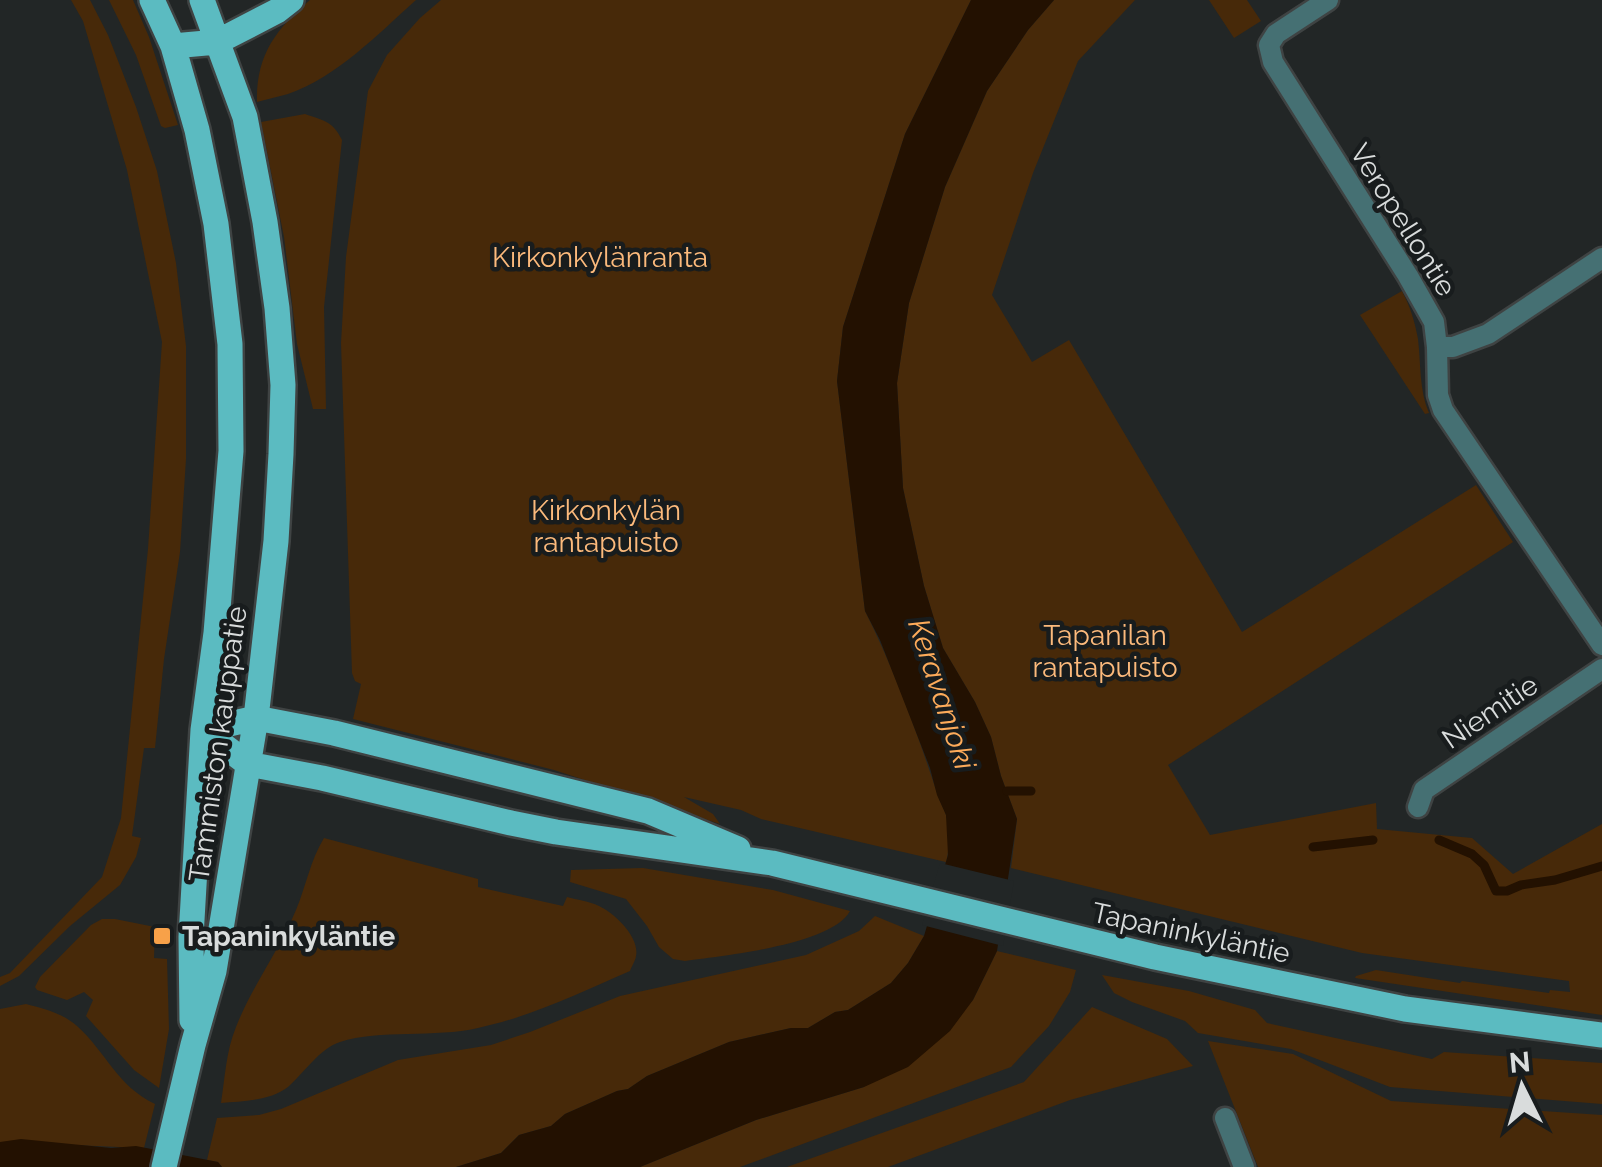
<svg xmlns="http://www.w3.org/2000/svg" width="1602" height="1167" viewBox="0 0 1602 1167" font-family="Raleway,sans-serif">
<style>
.green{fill:#472909}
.water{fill:#231101}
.pier{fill:#222626}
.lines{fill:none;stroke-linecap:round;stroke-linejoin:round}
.stream{stroke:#231101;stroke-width:9}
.street-casing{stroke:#3f4343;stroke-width:25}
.primary-casing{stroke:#3f4343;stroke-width:30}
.street{stroke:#457073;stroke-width:20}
.primary{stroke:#5bbbc1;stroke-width:25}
.poi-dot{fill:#f7a149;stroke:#181c1d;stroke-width:4}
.labels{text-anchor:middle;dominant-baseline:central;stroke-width:9;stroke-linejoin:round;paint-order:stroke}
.street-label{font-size:28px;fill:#d9dcdc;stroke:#181c1d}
.park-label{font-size:28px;fill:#fcba7c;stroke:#181c1d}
.poi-label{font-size:28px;font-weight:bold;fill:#d9dcdc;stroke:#181c1d;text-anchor:start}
.water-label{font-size:30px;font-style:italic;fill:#fdab5a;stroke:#181c1d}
</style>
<rect width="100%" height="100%" fill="#222626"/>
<path class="green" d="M71,0H90L108,35L136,107L157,171L176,263L186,346V459L180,552L164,659L155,748H144L132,836L141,838L136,857L120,885L70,926L19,976L0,986V977L10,973L102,877L121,818L148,549L162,342L127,170L83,21Z
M109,0H133L149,37L178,125L165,128L161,126L136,55Z
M310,0H416C378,34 337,77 288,94C278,97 267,99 257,102C256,55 276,29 310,0Z
M441,0H971L905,134L843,327L837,381L865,611C894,669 917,732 937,793C939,801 944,808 946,815C949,828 950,849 946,862L761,819L741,810L684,797L713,814L720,824L554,770L353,719L361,684L355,681L352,673L341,343L346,257L368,91L387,55L420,18Z
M1054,0H1135L1078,61L1033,173L992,295L1032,362L1069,340L1242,632L1476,485L1513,542L1168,765L1210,835L1376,803L1377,829L1472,838L1513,874L1602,824V1015L1355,978L1356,976L1376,970L1460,983L1462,981L1549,993L1550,990L1570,992L1569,981L1362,953L1011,868L1017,819L1001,776L991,737L975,702L943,648L924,586L903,488L897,383L909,303L945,187L987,91L1028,30Z
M1209,0H1247L1261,21L1234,38Z
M305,114C324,121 333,121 342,140L324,307L326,409H313L297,344L284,237L261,122Z
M1402,291C1410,306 1415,322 1418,339C1421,364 1419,390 1429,413L1425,414L1360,315Z
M324,838L478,879V887L563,906L567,897C577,900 589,901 599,906C614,913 640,937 636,956C636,959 631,968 630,971C582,992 530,1017 478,1028C435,1038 380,1029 340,1042C319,1049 304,1073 288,1087C270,1101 243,1101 221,1103C225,1078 226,1051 236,1027C252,986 279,951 296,910C306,886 310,861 324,838Z
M643,868L773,890L850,911C832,945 721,956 685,961L673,959L659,947L647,926L626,899L570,882L571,870Z
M875,916L924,936L908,963L891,983L848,1010L835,1012L808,1028H791L729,1042L647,1076L628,1089L617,1091L565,1114L551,1126L519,1135L501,1153L456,1167H222L218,1162L207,1160L217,1118L259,1115L281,1109L398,1060L491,1045L530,1032L620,996L806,955L859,931Z
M102,919H115L155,927L154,958L167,959L169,1029L159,1088L134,1070L86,1016L93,1000L84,992L67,1000L37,990L35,987L40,977L91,925Z
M997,951L1076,970L1070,992L1049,1026L1011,1067L740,1167H640L756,1120L864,1087L973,1000Z
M1102,975L1189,991L1255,1010L1267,1023L1432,1059L1444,1052L1602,1063V1104L1390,1087L1291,1049L1198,1033L1185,1021L1132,1002L1114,993Z
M26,1004C45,1009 62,1013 77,1026C106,1052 117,1086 155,1104L144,1148L0,1142V1009Z
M1092,1007L1167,1039L1193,1066L1070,1100L888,1167H787L1024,1082Z
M1208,1041L1293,1054L1391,1101L1602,1115V1167H1258Z"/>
<path class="water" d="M971,0H1054L1028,30L987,91L945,187L909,303L897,383L903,488L924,586L943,648L975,702L991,737L1001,776L1017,819L997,951L973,1000L950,1031L908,1067L864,1087L756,1120L640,1167H456L501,1153L519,1135L551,1126L565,1114L617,1091L628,1089L647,1076L729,1042L791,1028H808L835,1012L848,1010L891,983L908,963L924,936L948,855L946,815L937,795L930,768L880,640L865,611L837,381L843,327L905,134Z
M21,1139L111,1148L136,1146L218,1162L222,1167H0V1142Z"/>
<path class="pier" d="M940,863L1014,881L1003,946L922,925Z"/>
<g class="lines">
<path class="stream" d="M1007,791H1031
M1439,840L1472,854L1484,865L1496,891H1507L1521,885L1555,880L1602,866
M1313,847L1373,840"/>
<g class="street-casing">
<path id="street" d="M1328,0L1276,34L1269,45L1273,62L1408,276L1434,322L1437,347L1438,395L1443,410L1602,645
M1437,347H1453L1488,334L1602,258
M1418,807L1424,790L1602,669
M1225,1118L1244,1167"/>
</g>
<g class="primary-casing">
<path id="primary" d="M152,0L173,46L197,130L216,224L230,344L231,451L216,633L203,730L191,937L192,1020
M173,46L217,42L277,11L291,0
M203,730L248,764L322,778L511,823L556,832L772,863L1155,957L1405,1009L1602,1035
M203,730L256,718L334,733L648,811L738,849
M164,1167L193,1045L214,971L256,718L276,541L281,454L283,385L277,308L265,222L245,117L202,0"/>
</g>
<use href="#street" class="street"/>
<use href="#primary" class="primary"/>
</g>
<rect class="poi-dot" x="152" y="926" width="20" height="20" rx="5"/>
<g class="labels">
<g class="street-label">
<text transform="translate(1403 220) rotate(58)">Veropellontie</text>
<text transform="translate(1490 712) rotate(-34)">Niemitie</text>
<text transform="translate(218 744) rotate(-82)">Tammiston kauppatie</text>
<text transform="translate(1191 933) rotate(12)">Tapaninkyläntie</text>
</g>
<g class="park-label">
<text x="600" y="257">Kirkonkylänranta</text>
<text x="606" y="510">Kirkonkylän<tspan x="606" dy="32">rantapuisto</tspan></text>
<text x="1105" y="635">Tapanilan<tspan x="1105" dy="32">rantapuisto</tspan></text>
</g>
<g class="poi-label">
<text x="182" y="936">Tapaninkyläntie</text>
</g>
<g class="water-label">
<text transform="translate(942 694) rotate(72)">Keravanjoki</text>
</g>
</g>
<g transform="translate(1522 1087) rotate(355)" stroke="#181c1d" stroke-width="8" paint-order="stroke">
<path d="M0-8L18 38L0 25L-18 38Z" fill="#d9dcdc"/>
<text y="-15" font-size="28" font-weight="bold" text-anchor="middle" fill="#d9dcdc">N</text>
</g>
</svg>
